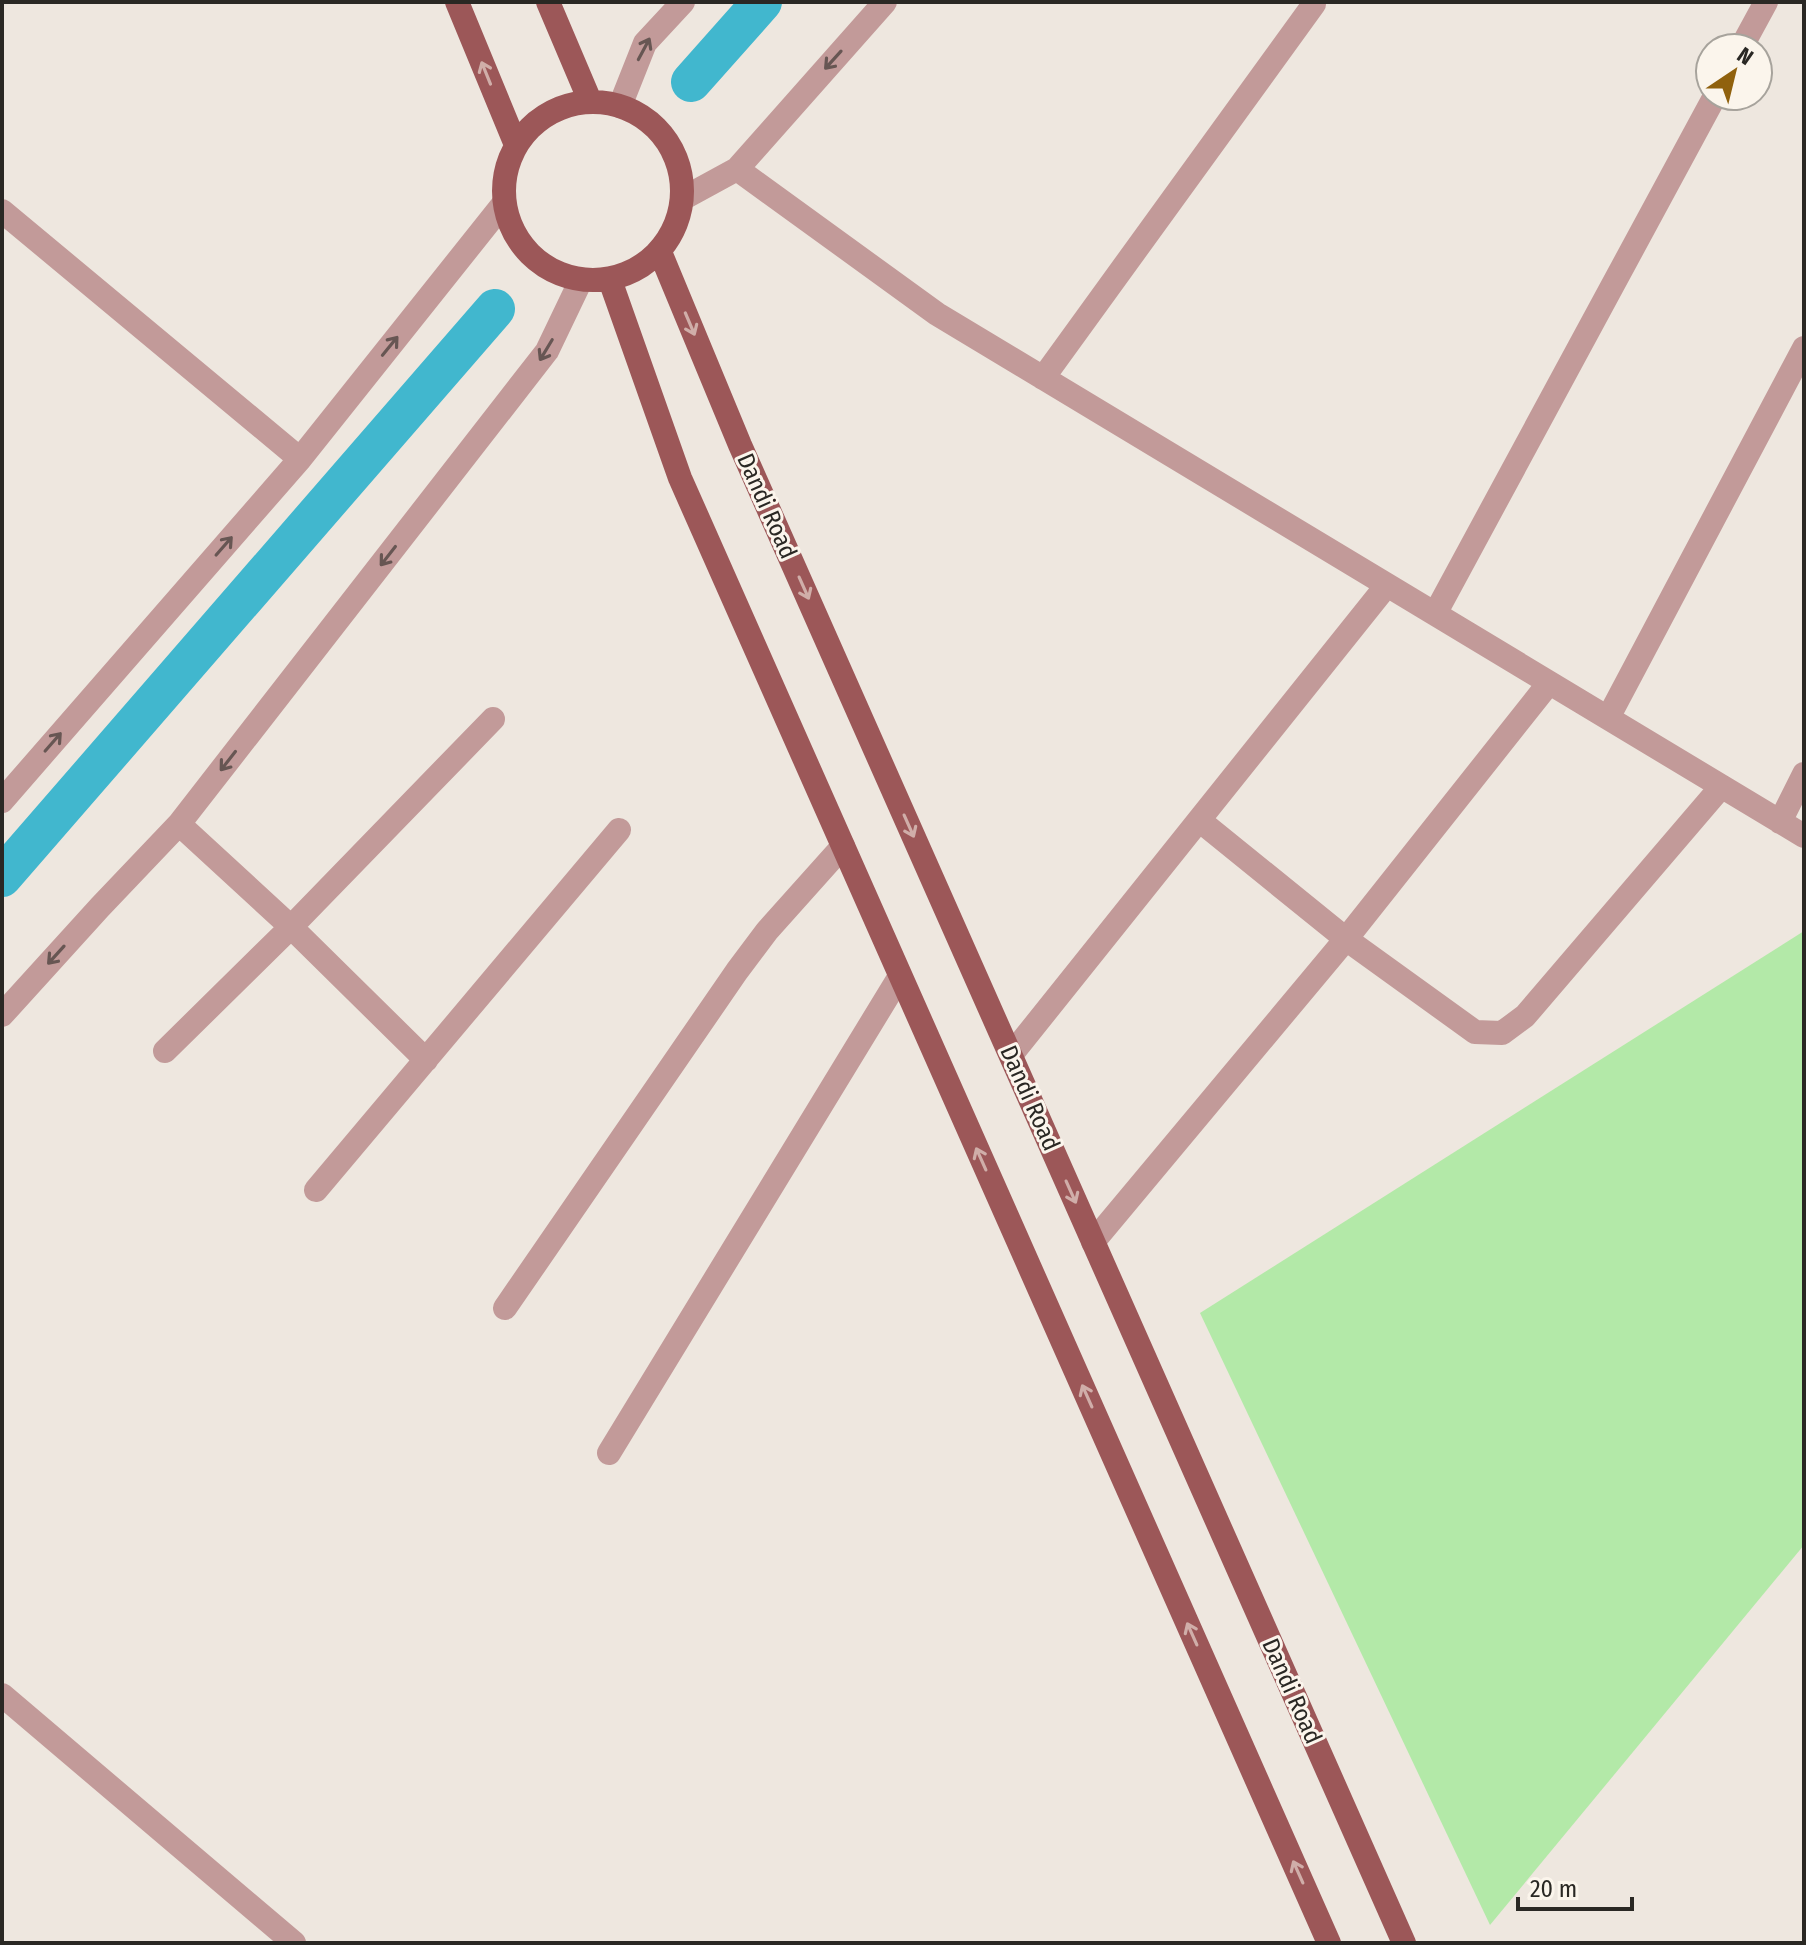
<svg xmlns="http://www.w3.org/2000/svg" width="1806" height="1945" viewBox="0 0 1806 1945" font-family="'Fira Sans Condensed',sans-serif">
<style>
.green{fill:#b3e9a8}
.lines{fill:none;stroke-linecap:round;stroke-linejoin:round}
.canal{stroke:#41b7ce;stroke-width:40}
.minor{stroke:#c29a99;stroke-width:24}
.major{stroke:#9c5758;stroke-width:24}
.oneway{stroke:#675653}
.oneway2{stroke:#d0aea9}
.labels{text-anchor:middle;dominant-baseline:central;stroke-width:6;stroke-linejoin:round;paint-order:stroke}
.street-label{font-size:24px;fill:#2a2824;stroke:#fbf5ec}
</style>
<rect width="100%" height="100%" fill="#eee7df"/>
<path class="green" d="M1804,931V1545L1490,1925L1200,1313Z"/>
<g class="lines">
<path class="canal" d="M691,82L762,2
M2,877L495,309"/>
<path class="minor" d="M1741,48L1766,2
M620,106L645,43L683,2
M737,169L937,314L1804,836
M682,199L737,169L885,2
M2,211L300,459
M1043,378L1314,4
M1435,614L1715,96
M1608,718L1804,348
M2,801L300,459L504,203
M1199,820L1346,939L1475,1032L1502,1033L1525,1016L1721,787
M1780,822L1804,774
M179,824L291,927L426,1060
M2,1015L100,907L179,824L547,351L581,280
M165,1051L291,927L493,719
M1011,1055L1387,585
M316,1190L619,830
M1093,1242L1346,939L1549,683
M505,1308L737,971L767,931L843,846
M609,1453L900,976
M2,1695L294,1943"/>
<path class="major" d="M457,2L516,145
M548,2L590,101
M504 191a89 89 0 1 1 178 0a89 89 0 1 1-178 0Z
M660,252L740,445L1404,1943
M610,280L680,478L1329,1943"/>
</g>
<defs><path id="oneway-shaft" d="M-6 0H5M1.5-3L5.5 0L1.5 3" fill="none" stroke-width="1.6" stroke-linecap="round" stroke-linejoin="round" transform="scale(2)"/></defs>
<g class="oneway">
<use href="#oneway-shaft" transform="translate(644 49) rotate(-62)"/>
<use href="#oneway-shaft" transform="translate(833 60) rotate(132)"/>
<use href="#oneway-shaft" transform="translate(390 346) rotate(-51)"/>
<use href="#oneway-shaft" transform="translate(546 350) rotate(121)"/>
<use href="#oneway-shaft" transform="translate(224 546) rotate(-49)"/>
<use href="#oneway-shaft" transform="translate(388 556) rotate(128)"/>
<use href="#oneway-shaft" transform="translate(53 742) rotate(-49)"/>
<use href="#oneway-shaft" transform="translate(228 761) rotate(128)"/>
<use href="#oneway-shaft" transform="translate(56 955) rotate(132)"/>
</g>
<g class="oneway2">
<use href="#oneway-shaft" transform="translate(486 73) rotate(-112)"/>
<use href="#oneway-shaft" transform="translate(690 324) rotate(67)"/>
<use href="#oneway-shaft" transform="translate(804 588) rotate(66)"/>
<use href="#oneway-shaft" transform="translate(909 826) rotate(66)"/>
<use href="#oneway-shaft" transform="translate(981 1159) rotate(-114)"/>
<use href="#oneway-shaft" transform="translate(1071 1192) rotate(66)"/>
<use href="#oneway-shaft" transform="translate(1087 1396) rotate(-114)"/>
<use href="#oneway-shaft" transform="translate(1192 1634) rotate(-114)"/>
<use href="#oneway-shaft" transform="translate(1298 1872) rotate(-114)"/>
</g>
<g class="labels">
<g class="street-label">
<text transform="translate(767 506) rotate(66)">Dandi Road</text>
<text transform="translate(1030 1098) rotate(66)">Dandi Road</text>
<text transform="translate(1292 1691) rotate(66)">Dandi Road</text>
</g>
</g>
<rect width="1806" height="1945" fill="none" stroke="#2a2824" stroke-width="8"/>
<g transform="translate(1734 72) rotate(35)"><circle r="38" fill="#fbf5ec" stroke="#a7a39c" stroke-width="2"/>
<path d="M0-6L14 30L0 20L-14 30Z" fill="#90610d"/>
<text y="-12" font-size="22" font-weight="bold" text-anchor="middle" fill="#2a2824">N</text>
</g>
<path d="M1518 1897v12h114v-12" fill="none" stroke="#2a2824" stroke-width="4"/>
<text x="1530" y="1897" font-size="24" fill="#2a2824" stroke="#fbf5ec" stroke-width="6" paint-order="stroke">20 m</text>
</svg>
